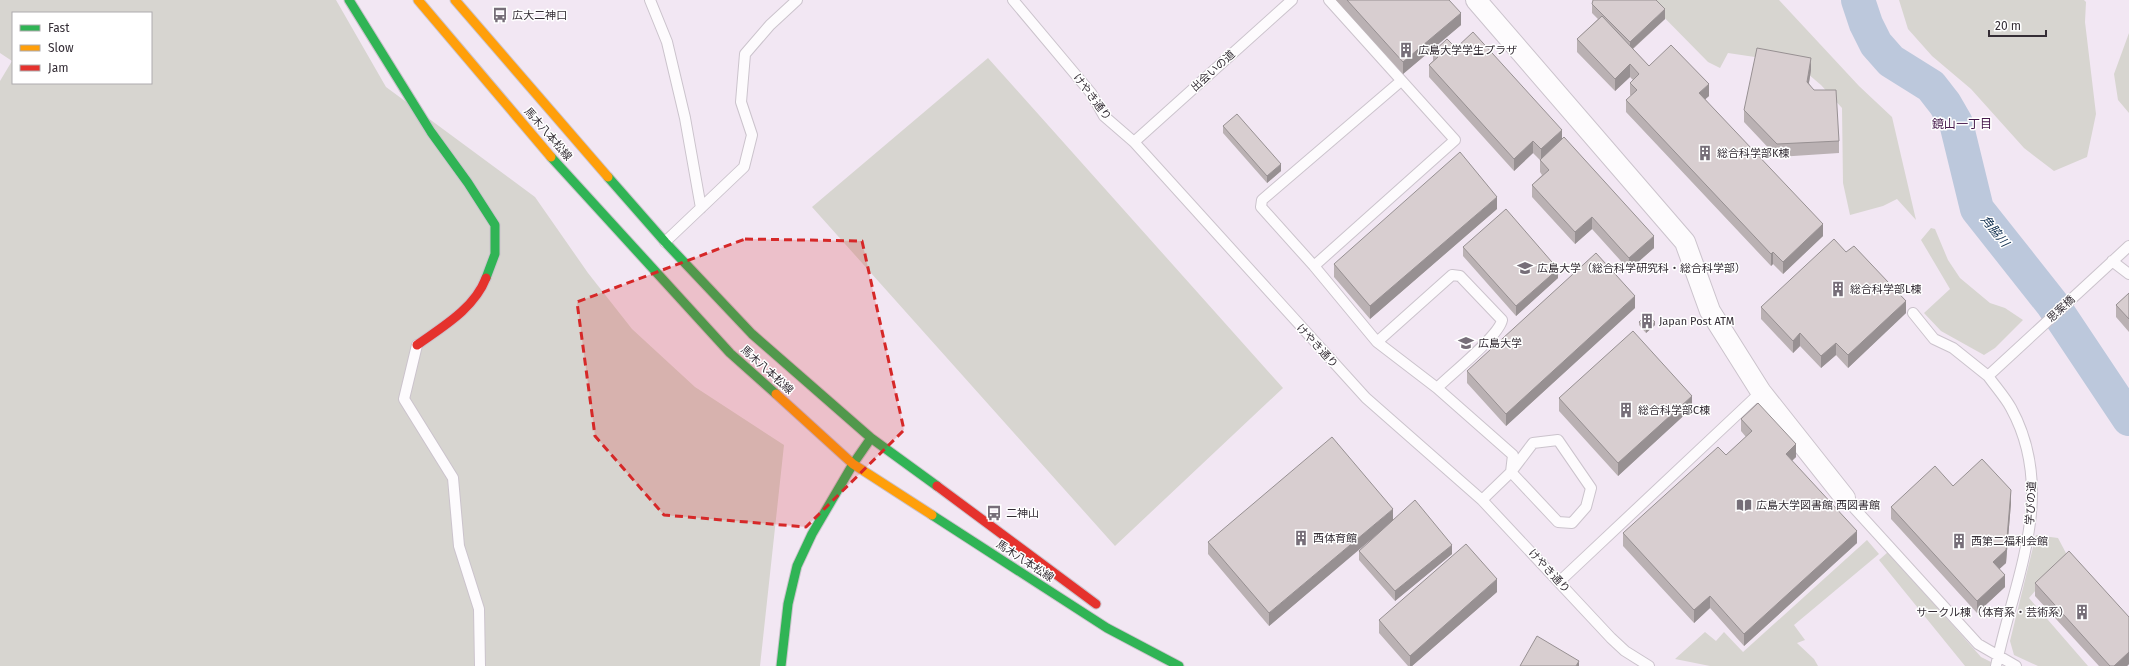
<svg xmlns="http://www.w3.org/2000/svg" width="2129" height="666" viewBox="0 0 2129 666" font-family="'Fira Sans','Noto Sans JP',sans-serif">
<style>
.green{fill:#d7d5d0;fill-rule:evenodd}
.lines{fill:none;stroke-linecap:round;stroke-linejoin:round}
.river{stroke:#bcc8dc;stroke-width:34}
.lane-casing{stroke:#cbc3cc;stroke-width:12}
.street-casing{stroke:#cbc3cc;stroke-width:22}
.fast-casing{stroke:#cbc3cc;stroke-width:11}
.slow-casing{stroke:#cbc3cc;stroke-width:11}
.jam-casing{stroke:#cbc3cc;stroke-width:11}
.lane{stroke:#fdfbfd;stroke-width:10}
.street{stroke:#fdfbfd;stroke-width:20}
.fast{stroke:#30b455;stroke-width:9}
.slow{stroke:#ff9f0a;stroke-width:9}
.jam{stroke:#e5322d;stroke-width:9}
.wall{fill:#bab1b3}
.shaded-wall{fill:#979092}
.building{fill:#d8ced0;stroke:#979092}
.marked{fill:#d62828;fill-opacity:0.2;stroke:#d62828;stroke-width:3;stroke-dasharray:8 5;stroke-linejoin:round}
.labels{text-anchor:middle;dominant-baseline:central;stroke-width:3;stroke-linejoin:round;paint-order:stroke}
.poi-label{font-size:11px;fill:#342d35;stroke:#fff;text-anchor:start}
.street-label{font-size:11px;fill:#342d35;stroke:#fff}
.neighbourhood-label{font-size:12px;fill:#45184b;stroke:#fff}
.water-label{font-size:12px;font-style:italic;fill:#0a2a4b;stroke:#fff}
</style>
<rect width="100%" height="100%" fill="#f2e7f3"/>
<path class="green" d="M0,0H336L386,87L535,197L588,273L632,329L695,387L784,445L760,666H0V81L12,61L0,53ZM13,13H151V83H13Z
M1647,0H1779L1859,86L1892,117L1916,220L1897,199L1883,206L1850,215L1843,183L1842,108L1821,85L1795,63L1728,53L1720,68L1708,62Z
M1899,0H2084L2086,2L2085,22L2096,114L2087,157L2054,171L2024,148L1971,89L1932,56L1908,29Z
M2129,33V113L2118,100L2114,74Z
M988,58L1283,388L1115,546L812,207Z
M1931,228L1935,229L1948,260L1960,278L1990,303L2005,308L2023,320L1995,348L1984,355L1941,331L1924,313L1950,289L1921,240Z
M2036,535L2058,538L2067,555L2029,598L2088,666H2038L2014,655L2010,641Z
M1867,540L1879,554L1794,625L1805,640L1797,643L1814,659L1818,666H1710L1675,659L1705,632L1716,641L1724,632L1743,652Z
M1888,552L1981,657L1991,662L1990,666H1965L1879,560Z"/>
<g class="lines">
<path class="river" d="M1858,0L1866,24L1876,44L1891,61L1931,86L1945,104L1956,123L1977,209L2053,305L2129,419"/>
<g class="lane-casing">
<path id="lane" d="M650,0L667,42L685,118L701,208
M1013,0L1091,93L1104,116L1134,142L1366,398L1482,500L1611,638L1625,651L1649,666
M1329,0L1455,140L1314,266L1261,207L1262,200L1401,81
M1134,142L1292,0
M665,242L744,167L752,135L741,102L745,54L770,25L797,0
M2112,261L2129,274
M1314,266L1377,342
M1913,313L1934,339L1953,348L1988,376
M417,345L404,399L453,478L459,546L479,609L480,666
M1437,388L1377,342L1452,275L1460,276L1502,320C1499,336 1452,373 1437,388L1513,455L1511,472L1558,522L1572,523L1586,507L1591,488L1558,440L1533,443L1511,472L1482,500
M1845,498L1978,644L2016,666
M1559,582L1761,392
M1996,666C2014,579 2058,494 2011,408C2005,397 1995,386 1988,376L2129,246"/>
</g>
<g class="street-casing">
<path id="street" d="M1476,0L1685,242L1710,311L1761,392L1845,498"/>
</g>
<g class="fast-casing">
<path id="fast" d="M349,0L431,132L468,183L495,225V254L486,278
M551,157L730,353L776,394
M608,177L665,242L752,334L871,438L937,486
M932,515L1107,628L1179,666
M781,666L788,604L797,566L812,534L853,464L871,438"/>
</g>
<g class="slow-casing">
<path id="slow" d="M418,0L551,157
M455,0L608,177
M776,394L853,464L932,515"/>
</g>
<g class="jam-casing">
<path id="jam" d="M417,345C442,327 474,309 486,278
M937,486L1096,604"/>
</g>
<use href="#lane" class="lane"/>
<use href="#street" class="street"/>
<use href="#fast" class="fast"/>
<use href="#slow" class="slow"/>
<use href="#jam" class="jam"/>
</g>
<path class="wall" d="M1336,0H1449L1461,25L1403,74Z
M1592,4L1665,19L1633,49L1649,66L1709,96L1705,99L1823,236L1783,274L1773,264L1771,266L1626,112V100L1631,96L1630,95V83L1633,80L1630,77L1615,91L1577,52V39L1598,19L1592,13Z
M1456,48L1562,139L1654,248L1629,270L1592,229L1575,244L1532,197V185L1542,175L1540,172V160L1533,153L1514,171L1429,77V65L1433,61V52Z
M1811,70L1809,83L1839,141V153L1777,157L1744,122V110Z
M1223,126L1281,171L1267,183L1223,133Z
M1497,209L1370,319L1334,277V264Z
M1463,247L1558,278L1516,316L1463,256Z
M2129,293V332L2116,317V305Z
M1761,307L1906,313L1848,368L1836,355L1821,368L1800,346L1793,353L1761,319Z
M1635,308L1506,426L1467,383V371Z
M1639,322L1655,325L1646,333L1639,325Z
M1559,398L1692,408L1618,476L1559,411Z
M1741,419L1796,457L1792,461L1857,543L1744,646L1710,608L1694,623L1623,546V533L1726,455L1746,437L1741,431Z
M1953,486L2011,503L2006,563L1999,569L2005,587L1977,613L1891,519V507Z
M1393,520L1452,554L1395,601L1359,560V551L1380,531L1269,626L1208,554V542Z
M2035,583L2129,617V664L2127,666H2099L2035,596Z
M1497,592L1412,666H1408L1379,633V620Z"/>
<path class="shaded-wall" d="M1665,9V19L1630,51V42Z
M1461,13V25L1403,74V62Z
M1811,58V70L1807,94V82Z
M1630,64V77L1615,91V79Z
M1709,84V96L1699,105V93Z
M1562,130V142L1541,162V149Z
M1533,141V153L1514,171V159Z
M1281,164V171L1267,183V176Z
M1497,197V209L1370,319V306Z
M1592,217V229L1575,244V232Z
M1823,224V236L1783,274V262Z
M1654,236V248L1629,270V258Z
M1773,252V264L1771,266V254Z
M1558,269V278L1516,316V306Z
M1635,296V308L1506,426V414Z
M1906,301V313L1848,368V355Z
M1655,322V325L1646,333V330Z
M1800,333V346L1793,353V341Z
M1836,343V355L1821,368V356Z
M1692,396V408L1618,476V463Z
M1796,444V457L1786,466V454Z
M2011,490V503L2006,563L1993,575V562Z
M1393,509V521L1269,626V613Z
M1857,531V543L1744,646V634Z
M1452,545V554L1395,601V591Z
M2005,575V587L1977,613V601Z
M1497,579V592L1412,666H1410V656Z
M1710,596V608L1694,623V610Z
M2129,652V664L2127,666H2114Z
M1579,661V666H1576Z"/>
<path class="building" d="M1347,0H1449L1461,13L1403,62Z
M1593,0H1656L1665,9L1630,42L1592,4Z
M1602,16L1649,66L1671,45L1709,84L1699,93L1823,224L1783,262L1773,252L1771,254L1626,100L1637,90L1630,83L1639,74L1630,64L1615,79L1577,39Z
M1473,32L1562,130L1541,149L1533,141L1514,159L1429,65L1438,57L1433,52L1447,39L1456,48Z
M1757,48L1811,58L1807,82L1814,90H1836L1839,141L1777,144L1744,110Z
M1237,114L1281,164L1267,176L1223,126Z
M1564,137L1654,236L1629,258L1592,217L1575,232L1532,185L1549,170L1540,160Z
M1460,152L1497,197L1370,306L1334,264Z
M1506,209L1558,269L1516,306L1463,247Z
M1834,239L1846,252L1854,246L1906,301L1848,355L1836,343L1821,356L1800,333L1793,341L1761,307Z
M1596,253L1635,296L1506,414L1467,371Z
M2129,293V319L2116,305Z
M1647,314L1655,322L1646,330L1639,322Z
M1633,331L1692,396L1618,463L1559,398Z
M1758,403L1796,444L1786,454L1857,531L1744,634L1710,596L1694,610L1623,533L1718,447L1726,455L1752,431L1741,419Z
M1332,437L1393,509L1269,613L1208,542Z
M1982,459L2011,490L2006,550L1993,562L2005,575L1977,601L1891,507L1935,466L1953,486Z
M1415,500L1452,545L1395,591L1359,551Z
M1466,544L1497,579L1410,656L1379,620Z
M2069,551L2129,617V652L2114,666H2110L2035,583Z
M1537,636L1579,661L1576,666H1520Z"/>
<path class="marked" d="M745,239L862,241L904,430L806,527L664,515L595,436L577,302Z"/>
<defs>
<g id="bus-bare" transform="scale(1.2)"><path d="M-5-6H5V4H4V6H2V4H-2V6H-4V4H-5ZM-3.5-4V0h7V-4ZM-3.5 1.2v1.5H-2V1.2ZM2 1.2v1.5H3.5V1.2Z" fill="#766e78" stroke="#fff" stroke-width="2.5" paint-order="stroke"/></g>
<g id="building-bare" transform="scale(1.2)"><path d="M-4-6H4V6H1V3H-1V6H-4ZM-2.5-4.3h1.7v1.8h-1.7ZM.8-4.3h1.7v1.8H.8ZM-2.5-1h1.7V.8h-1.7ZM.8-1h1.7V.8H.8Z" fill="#766e78" stroke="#fff" stroke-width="2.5" paint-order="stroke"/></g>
<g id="university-bare" transform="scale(1.2)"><path d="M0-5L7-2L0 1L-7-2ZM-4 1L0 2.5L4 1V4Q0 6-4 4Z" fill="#766e78" stroke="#fff" stroke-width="2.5" paint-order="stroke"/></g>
<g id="library-bare" transform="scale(1.2)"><path d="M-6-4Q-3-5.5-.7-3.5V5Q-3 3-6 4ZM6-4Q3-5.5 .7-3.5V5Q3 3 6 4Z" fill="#766e78" stroke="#fff" stroke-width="2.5" paint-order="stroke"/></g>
</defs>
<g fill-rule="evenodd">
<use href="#bus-bare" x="500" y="15"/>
<use href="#building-bare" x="1406" y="50"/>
<use href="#building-bare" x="1705" y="153"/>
<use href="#university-bare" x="1525" y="268"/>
<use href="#building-bare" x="1838" y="289"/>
<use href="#building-bare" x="1647" y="321"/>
<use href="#university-bare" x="1466" y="343"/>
<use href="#building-bare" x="1626" y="410"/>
<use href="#library-bare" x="1744" y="505"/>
<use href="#bus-bare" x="994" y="513"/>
<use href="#building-bare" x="1301" y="538"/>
<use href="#building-bare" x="1959" y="541"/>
<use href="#building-bare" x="2082" y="612"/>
</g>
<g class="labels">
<g class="poi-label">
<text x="512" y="15">広大二神口</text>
<text x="1418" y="50">広島大学学生プラザ</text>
<text x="1717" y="153">総合科学部K棟</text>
<text x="1537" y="268">広島大学（総合科学研究科・総合科学部）</text>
<text x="1850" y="289">総合科学部L棟</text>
<text x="1659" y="321">Japan Post ATM</text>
<text x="1478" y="343">広島大学</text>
<text x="1638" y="410">総合科学部C棟</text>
<text x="1756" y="505">広島大学図書館 西図書館</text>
<text x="1006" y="513">二神山</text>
<text x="1313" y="538">西体育館</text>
<text x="1971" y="541">西第二福利会館</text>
<text x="2070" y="612" text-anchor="end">サークル棟（体育系・芸術系）</text>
</g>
<g class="street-label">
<text transform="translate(1213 71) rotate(-42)">出会いの道</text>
<text transform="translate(1092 97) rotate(53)">けやき通り</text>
<text transform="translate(548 134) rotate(49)">馬木八本松線</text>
<text transform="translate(2061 309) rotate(-43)">思案橋</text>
<text transform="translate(1317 346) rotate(47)">けやき通り</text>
<text transform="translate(767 370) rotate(42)">馬木八本松線</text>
<text transform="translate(2031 503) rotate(-87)">学びの道</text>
<text transform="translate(1025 561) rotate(33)">馬木八本松線</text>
<text transform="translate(1549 571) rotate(47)">けやき通り</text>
</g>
<g class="neighbourhood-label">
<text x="1962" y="124">鏡山一丁目</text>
</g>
<g class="water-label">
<text transform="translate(1995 231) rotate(51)">角脇川</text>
</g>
</g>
<rect x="12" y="12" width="140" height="72" fill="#ffffff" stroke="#aeabae"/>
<rect x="20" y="25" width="20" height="6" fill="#30b455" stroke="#aeabae"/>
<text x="48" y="32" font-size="12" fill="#342d35">Fast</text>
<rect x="20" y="45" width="20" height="6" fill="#ff9f0a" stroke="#aeabae"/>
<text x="48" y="52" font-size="12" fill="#342d35">Slow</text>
<rect x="20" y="65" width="20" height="6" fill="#e5322d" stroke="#aeabae"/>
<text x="48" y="72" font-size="12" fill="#342d35">Jam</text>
<path d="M1989 30v6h57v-6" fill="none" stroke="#342d35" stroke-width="2"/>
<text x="1995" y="30" font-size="12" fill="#342d35" stroke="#ffffff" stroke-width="3" paint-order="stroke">20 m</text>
</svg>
